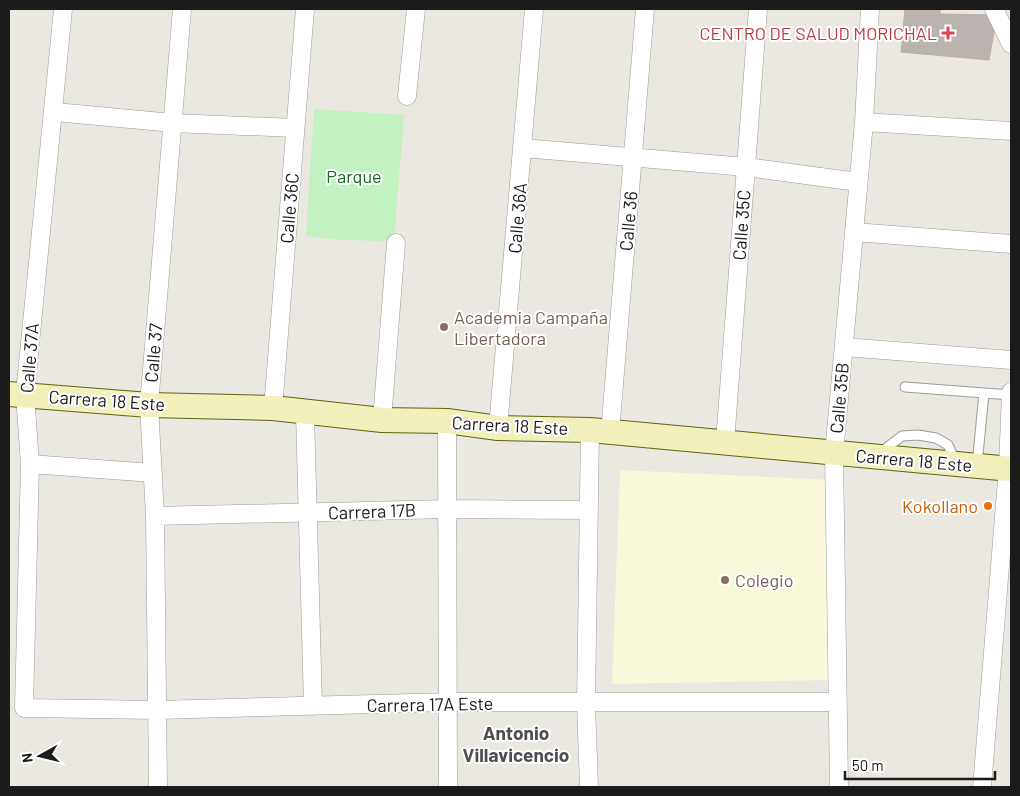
<svg xmlns="http://www.w3.org/2000/svg" width="1020" height="796" viewBox="0 0 1020 796" font-family="Barlow,sans-serif">
<style>
.education{fill:#faf8db}
.park{fill:#c2f1c2}
.building{fill:#bbb3af;stroke:#bbada6}
.lines{fill:none;stroke-linecap:round;stroke-linejoin:round}
.lane-casing{stroke:#9c9c9c;stroke-width:11}
.street-casing{stroke:#9c9c9c;stroke-width:19}
.secondary-casing{stroke:#606211;stroke-width:26}
.lane{stroke:#fff;stroke-width:9}
.street{stroke:#fff;stroke-width:18}
.secondary{stroke:#f1efba;stroke-width:24}
.health-dot{fill:#e0444e;stroke:#fff;stroke-width:2}
.education-dot{fill:#8d6e63;stroke:#fff;stroke-width:2}
.food-dot{fill:#e8710a;stroke:#fff;stroke-width:2}
.labels{text-anchor:middle;dominant-baseline:central;stroke-width:4;stroke-linejoin:round;paint-order:stroke}
.health-label{font-size:18px;fill:#be3a42;stroke:#fff;text-anchor:end}
.park-label{font-size:18px;fill:#176a18;stroke:#fff}
.street-label{font-size:18px;fill:#1b1b1b;stroke:#fff}
.education-label{font-size:18px;fill:#785e54;stroke:#fff;text-anchor:start}
.food-label{font-size:18px;fill:#c56008;stroke:#fff;text-anchor:end}
.neighbourhood-label{font-size:19px;font-weight:bold;fill:#4e4e4e;stroke:#fff}
</style>
<rect width="100%" height="100%" fill="#ebe7e1"/>
<path class="education" d="M620,470L833,480L836,680L612,684Z"/>
<path class="park" d="M314,109L404,115L394,241L338,240L306,236Z"/>
<path class="building" d="M905,9H940V14L997,15L989,60L901,52Z"/>
<g class="lines">
<g class="lane-casing">
<path id="lane" d="M905,387L1011,395
M881,452L902,436L918,435L936,438L948,445L955,461
M977,465L984,393"/>
</g>
<g class="street-casing">
<path id="street" d="M63,9L25,394L30,464L24,708L158,710L449,702H836
M994,9L1011,44
M407,96L416,9
M55,112L173,123L295,128
M864,122L1011,131
M523,148L746,167L858,182
M854,232L1011,244
M844,347L1011,360
M273,408L305,9
M305,413L313,706
M382,420L396,243
M447,421L448,787
M498,428L534,9
M610,433L645,9
M725,442L758,9
M30,464L153,473
M155,516L448,509L589,510
M158,787L155,516L149,405L182,9
M589,787L586,704L590,430
M839,787L834,454L864,122L870,9
M982,787L1008,468L1011,392"/>
</g>
<g class="secondary-casing">
<path id="secondary" d="M9,394L149,405L273,408L382,420L447,421L498,428L590,430L1011,469"/>
</g>
<use href="#lane" class="lane"/>
<use href="#street" class="street"/>
<use href="#secondary" class="secondary"/>
</g>
<path class="health-dot" d="M945.5 25.5h5v5h5v5h-5v5h-5v-5h-5v-5h5z"/>
<g class="education-dot">
<circle cx="444" cy="327" r="5"/>
<circle cx="725" cy="580" r="5"/>
</g>
<circle class="food-dot" cx="988" cy="506" r="5"/>
<g class="labels">
<g class="health-label">
<text x="937" y="33">CENTRO DE SALUD MORICHAL</text>
</g>
<g class="park-label">
<text x="354" y="176">Parque</text>
</g>
<g class="street-label">
<text transform="translate(289 208) rotate(-85)">Calle 36C</text>
<text transform="translate(517 218) rotate(-85)">Calle 36A</text>
<text transform="translate(628 221) rotate(-85)">Calle 36</text>
<text transform="translate(741 225) rotate(-86)">Calle 35C</text>
<text transform="translate(153 353) rotate(-85)">Calle 37</text>
<text transform="translate(29 358) rotate(-85)">Calle 37A</text>
<text transform="translate(839 398) rotate(-85)">Calle 35B</text>
<text transform="translate(107 400) rotate(4)">Carrera 18 Este</text>
<text transform="translate(510 425) rotate(3)">Carrera 18 Este</text>
<text transform="translate(914 460) rotate(5)">Carrera 18 Este</text>
<text transform="translate(372 511) rotate(-2)">Carrera 17B</text>
<text transform="translate(430 704) rotate(-1)">Carrera 17A Este</text>
</g>
<g class="education-label">
<text x="454" y="317">Academia Campaña<tspan x="454" dy="21">Libertadora</tspan></text>
<text x="735" y="580">Colegio</text>
</g>
<g class="food-label">
<text x="978" y="506">Kokollano</text>
</g>
<g class="neighbourhood-label">
<text x="516" y="732">Antonio<tspan x="516" dy="22">Villavicencio</tspan></text>
</g>
</g>
<rect width="1020" height="796" fill="none" stroke="#1b1b1b" stroke-width="20"/>
<g transform="translate(40 756) rotate(262)" stroke="#ffffff" stroke-width="4" paint-order="stroke">
<path d="M0-4L9 19L0 12L-9 19Z" fill="#1b1b1b"/>
<text y="-8" font-size="14" font-weight="bold" text-anchor="middle" fill="#1b1b1b">N</text>
</g>
<path d="M845 771v8h150v-8" fill="none" stroke="#1b1b1b" stroke-width="2.5"/>
<text x="852" y="771" font-size="15" fill="#1b1b1b" stroke="#ffffff" stroke-width="4" paint-order="stroke">50 m</text>
</svg>
